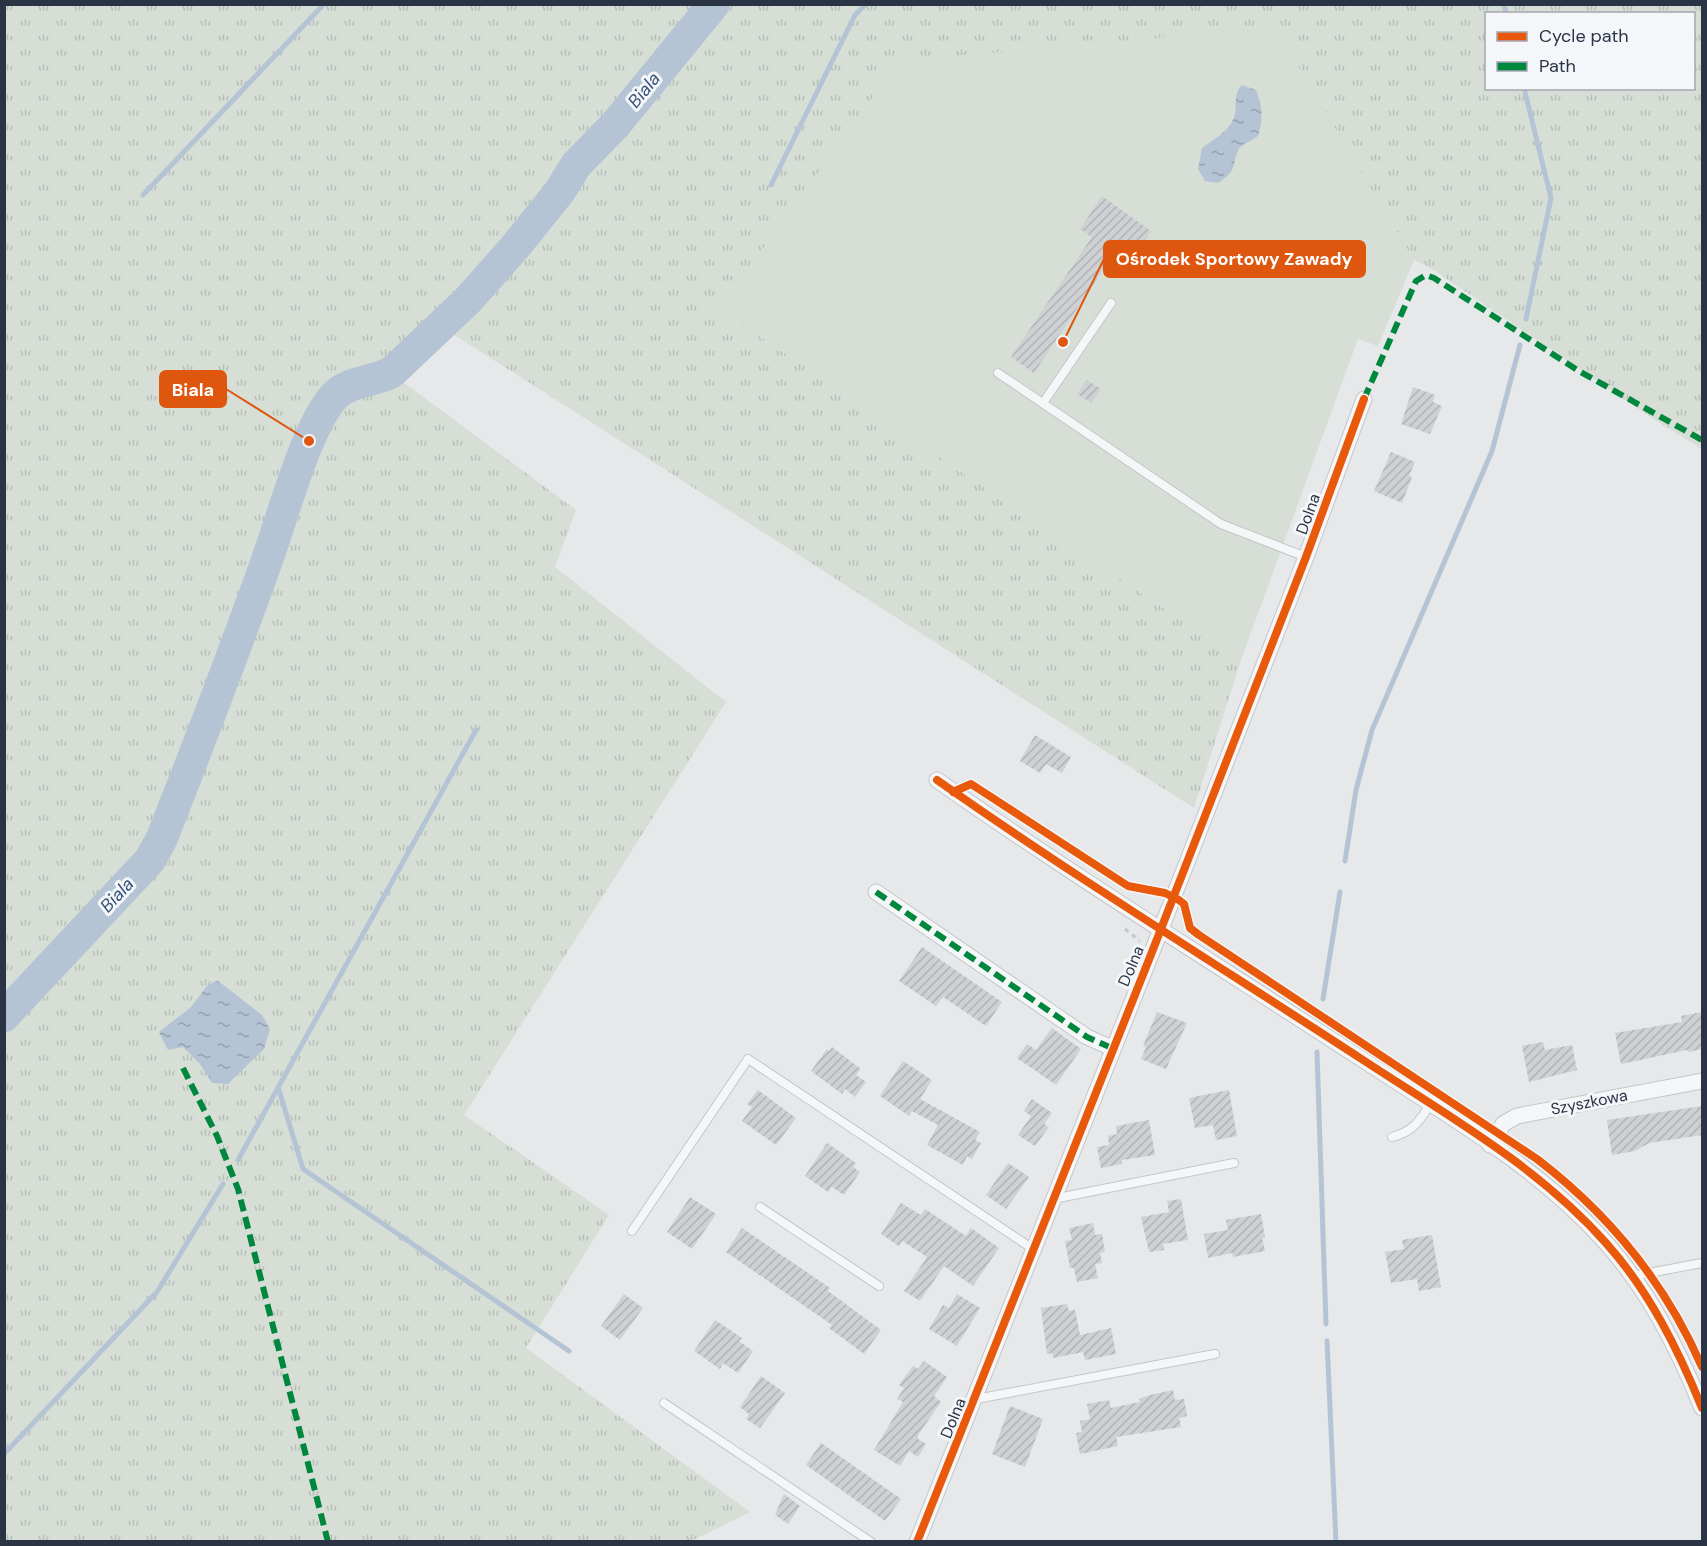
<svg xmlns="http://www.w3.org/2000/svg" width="1707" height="1546" viewBox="0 0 1707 1546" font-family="'DM Sans',sans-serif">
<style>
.grass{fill:url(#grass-tufts);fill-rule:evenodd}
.pitch{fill:#d6ded6}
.water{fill:url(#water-ripples)}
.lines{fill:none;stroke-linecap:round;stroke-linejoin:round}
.stream{stroke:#b4c4d5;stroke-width:5}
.river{stroke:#b4c4d5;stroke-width:32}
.building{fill:url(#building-hatch)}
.lane-casing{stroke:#c4c6c8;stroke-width:10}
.street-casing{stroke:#c4c6c8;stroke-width:17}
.path{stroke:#c5c6ca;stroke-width:3;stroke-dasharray:4.5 4.5;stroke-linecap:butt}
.lane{stroke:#f5f6f7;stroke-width:8}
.street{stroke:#f5f6f7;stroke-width:15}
.quiet{stroke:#00873e;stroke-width:6;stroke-dasharray:12 6;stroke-linecap:butt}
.cycleway-casing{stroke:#f4f6f9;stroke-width:11}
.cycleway{stroke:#e8590c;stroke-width:8}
.labels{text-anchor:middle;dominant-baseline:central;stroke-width:6;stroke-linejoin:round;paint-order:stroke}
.street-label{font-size:16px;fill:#2b3445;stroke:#f4f6f9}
.water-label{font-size:18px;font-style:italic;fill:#34527a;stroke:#f4f6f9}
.leader{fill:none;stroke:#df570f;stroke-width:2}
.callout-dot{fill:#df570f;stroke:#f4f6f9;stroke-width:2}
.callout{fill:#df570f;stroke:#df570f;stroke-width:2}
.callout-label{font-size:18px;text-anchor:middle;font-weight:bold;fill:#fff}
</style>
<defs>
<pattern id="grass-tufts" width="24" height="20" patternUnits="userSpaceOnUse" patternTransform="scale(1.5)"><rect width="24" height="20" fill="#d6ded6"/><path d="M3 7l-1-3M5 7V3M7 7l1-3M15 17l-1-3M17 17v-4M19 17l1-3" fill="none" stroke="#b8bfb9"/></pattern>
<pattern id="water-ripples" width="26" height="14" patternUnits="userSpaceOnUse" patternTransform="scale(1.5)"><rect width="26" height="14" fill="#b4c4d5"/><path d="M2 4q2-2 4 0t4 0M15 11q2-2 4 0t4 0" fill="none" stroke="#93a0af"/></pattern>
<pattern id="building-hatch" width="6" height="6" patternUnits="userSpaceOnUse" patternTransform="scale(1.5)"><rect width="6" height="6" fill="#ced0d3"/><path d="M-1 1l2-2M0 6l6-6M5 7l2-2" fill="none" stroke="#b1b3b6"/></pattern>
</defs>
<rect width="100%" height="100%" fill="#e6e8ea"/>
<path class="grass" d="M5,5H1702V449L1652,418L1432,269L1414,260L1274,28L719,309L1241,660L1194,808L450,332L403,382L576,510L555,567L726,702L464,1115L609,1215L526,1348L750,1512L689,1542H5ZM1486,14H1694V88H1486Z"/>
<path class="pitch" d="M1275,27L1414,260L1378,346L1358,339L1241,660L719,309L899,61Z"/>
<path class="water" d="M1242,85L1256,90C1263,106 1263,120 1258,136L1240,147C1229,167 1241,167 1218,183L1205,181L1198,169L1202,148C1214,139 1228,132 1234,118C1238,106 1232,95 1242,85Z
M217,980L262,1015L270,1029L264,1049L228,1084L212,1083L200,1064L183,1047L168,1050L159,1032L190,1008L207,986Z"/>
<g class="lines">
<path class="stream" d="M1504,4L1506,14
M1524,88L1551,198L1526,319
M771,185L855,15L866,4
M143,195L324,4
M1345,861L1356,790L1372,730L1492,451L1520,345
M1323,999L1340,892
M1317,1052L1326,1324
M279,1090L303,1169L569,1351
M238,1160L476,730
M1327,1341L1336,1542
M4,1454L157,1292L223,1184"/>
<path class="river" d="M4,1016L150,860L162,838C198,746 234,654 267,560C283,516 304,435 331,400C346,380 372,383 392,372L468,300L515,247L560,191L576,165L615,125L714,4"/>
</g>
<path class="building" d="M1102,196L1151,231L1137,253L1132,249L1125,259L1115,252L1034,373L1011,357L1092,237L1080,229Z
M1087,380L1101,389L1091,403L1077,394Z
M1413,387L1435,395L1433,402L1442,406L1430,434L1401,424Z
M1391,452L1415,462L1409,476L1412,477L1402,503L1374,491Z
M1035,735L1071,757L1062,773L1046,764L1040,773L1020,761Z
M922,947L1002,1002L986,1026L943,997L936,1006L899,981Z
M1157,1012L1187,1023L1166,1069L1141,1059L1146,1047L1143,1046Z
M1702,1012V1049L1688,1052L1687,1050L1621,1064L1615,1033L1682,1022L1681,1016Z
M1052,1028L1081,1049L1056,1085L1017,1058L1027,1044L1036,1050Z
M1543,1042L1545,1050L1572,1045L1577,1070L1529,1082L1522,1046Z
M832,1047L861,1069L856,1075L866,1082L855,1097L845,1089L842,1094L811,1071L827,1049L829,1051Z
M903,1061L932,1080L920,1099L980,1132L975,1140L981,1143L972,1159L967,1156L963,1165L927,1145L938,1125L912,1111L909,1116L880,1096Z
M758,1090L796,1118L776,1145L742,1121L752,1107L747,1104Z
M1229,1090L1237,1136L1216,1140L1213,1125L1195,1128L1189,1098Z
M1032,1099L1052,1113L1044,1124L1049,1127L1035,1146L1018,1135L1031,1116L1024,1111Z
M1702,1106V1135L1649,1143L1635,1151L1612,1155L1607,1120Z
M1149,1120L1155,1155L1122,1160V1164L1101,1168L1097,1147L1109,1145L1108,1136L1117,1134L1116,1126Z
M827,1143L856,1163L853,1167L860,1172L844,1195L832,1187L828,1192L805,1176Z
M1008,1163L1029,1177L1006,1209L986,1195Z
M690,1197L716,1214L692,1249L667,1232Z
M1181,1199L1188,1240L1163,1244L1164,1250L1149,1252L1141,1217L1169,1212L1167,1201Z
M901,1203L921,1215L925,1209L966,1236L971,1228L999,1248L973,1286L944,1266L920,1301L904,1291L927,1257L902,1241L899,1246L881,1234Z
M1261,1214L1265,1237L1262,1238L1265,1251L1233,1257L1232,1253L1208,1258L1204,1234L1228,1230L1226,1220Z
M1093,1223L1095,1235L1102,1234L1105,1252L1100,1253L1102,1263L1095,1264L1098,1278L1077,1282L1074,1268H1070L1065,1241L1072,1240L1069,1228Z
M742,1228L830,1288L828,1291L881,1330L864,1354L829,1328L832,1325L726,1252Z
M1432,1235L1441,1287L1419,1291L1417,1279L1391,1283L1385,1252L1404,1249L1402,1240Z
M624,1294L643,1308L620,1340L601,1326Z
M957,1294L980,1308L957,1346L929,1329L943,1305L949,1308Z
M1067,1304L1069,1311L1075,1310L1080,1335L1111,1328L1116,1354L1085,1360L1083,1352L1053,1358L1052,1353L1047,1354L1041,1308Z
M715,1320L742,1338L739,1341L753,1351L738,1373L723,1363L720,1369L694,1351Z
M924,1361L947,1377L934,1396L941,1402L918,1435V1439L926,1444L918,1457L909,1451L900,1466L874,1450L903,1402L897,1399L904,1388L899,1385L913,1366L918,1369Z
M761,1376L785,1393L760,1428L746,1419L749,1414L740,1407Z
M1173,1390L1175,1400L1184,1399L1187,1416L1179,1418L1181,1427L1116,1437L1118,1446L1080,1454L1076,1433L1082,1432L1080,1421L1090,1419L1087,1404L1109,1400L1111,1408L1140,1402L1139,1399L1150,1395Z
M1010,1406L1043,1419L1025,1467L992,1454Z
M821,1443L901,1499L885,1521L806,1465Z
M784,1494L800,1506L788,1524L775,1515Z"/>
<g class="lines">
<g class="lane-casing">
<path id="lane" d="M998,373L1221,524L1306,557
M1043,403L1111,303
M1392,1137C1412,1132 1419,1122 1430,1105
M1053,1199L1234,1163
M760,1207L879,1286
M632,1231L748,1059L1033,1249
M1633,1276L1702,1263
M976,1399L1215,1354
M664,1403L871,1542"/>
</g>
<g class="street-casing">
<path id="street" d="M937,780C1075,877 1219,966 1360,1058C1445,1114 1538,1166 1606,1243C1649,1291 1678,1349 1702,1408
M876,892L1087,1037L1112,1048
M1490,1145L1503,1124L1517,1116L1702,1081
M917,1542L1152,952L1306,557L1364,399"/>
</g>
<path class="path" d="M1125,929L1140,941"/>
<use href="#lane" class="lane"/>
<use href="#street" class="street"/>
<path class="quiet" d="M1364,399L1416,281L1426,275L1434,278L1579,371L1702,440
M876,892L1087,1037L1112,1048
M183,1068L217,1136L238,1189L328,1542"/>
<g class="cycleway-casing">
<path id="cycleway" d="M937,780C1075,877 1219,966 1360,1058C1445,1114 1538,1166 1606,1243C1649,1291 1678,1349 1702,1408
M953,792L971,784L1128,886L1165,893L1179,900L1184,904L1190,928L1199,935L1537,1159C1610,1215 1665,1282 1702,1367
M917,1542L1152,952L1306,557L1364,399"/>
</g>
<use href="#cycleway" class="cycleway"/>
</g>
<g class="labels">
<g class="street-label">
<text transform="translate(1308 514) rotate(-70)">Dolna</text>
<text transform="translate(1131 966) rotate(-67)">Dolna</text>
<text transform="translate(1589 1102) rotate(-11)">Szyszkowa</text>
<text transform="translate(953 1418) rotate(-68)">Dolna</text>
</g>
<g class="water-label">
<text transform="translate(644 90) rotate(-51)">Biala</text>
<text transform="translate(117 895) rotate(-47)">Biala</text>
</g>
</g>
<path class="leader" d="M1063 342L1104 259M309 441L226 389"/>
<g class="callout-dot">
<circle cx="1063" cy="342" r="6"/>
<circle cx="309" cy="441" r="6"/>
</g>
<g class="callout">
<rect x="1104" y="241" width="261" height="36" rx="6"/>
<rect x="160" y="371" width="66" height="36" rx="6"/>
</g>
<g class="callout-label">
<text x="1234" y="265">Ośrodek Sportowy Zawady</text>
<text x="193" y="396">Biala</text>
</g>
<rect width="1707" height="1546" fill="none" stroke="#2b3445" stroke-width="12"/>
<rect x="1485" y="12" width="210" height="78" fill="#f4f6f9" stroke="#a4a8b1" stroke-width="1.5"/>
<rect x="1497" y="32" width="30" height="9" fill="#e8590c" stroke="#a4a8b1" stroke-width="1.5"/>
<text x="1539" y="42" font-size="18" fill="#2b3445">Cycle path</text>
<rect x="1497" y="62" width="30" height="9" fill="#00873e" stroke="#a4a8b1" stroke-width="1.5"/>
<text x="1539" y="72" font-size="18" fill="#2b3445">Path</text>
</svg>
